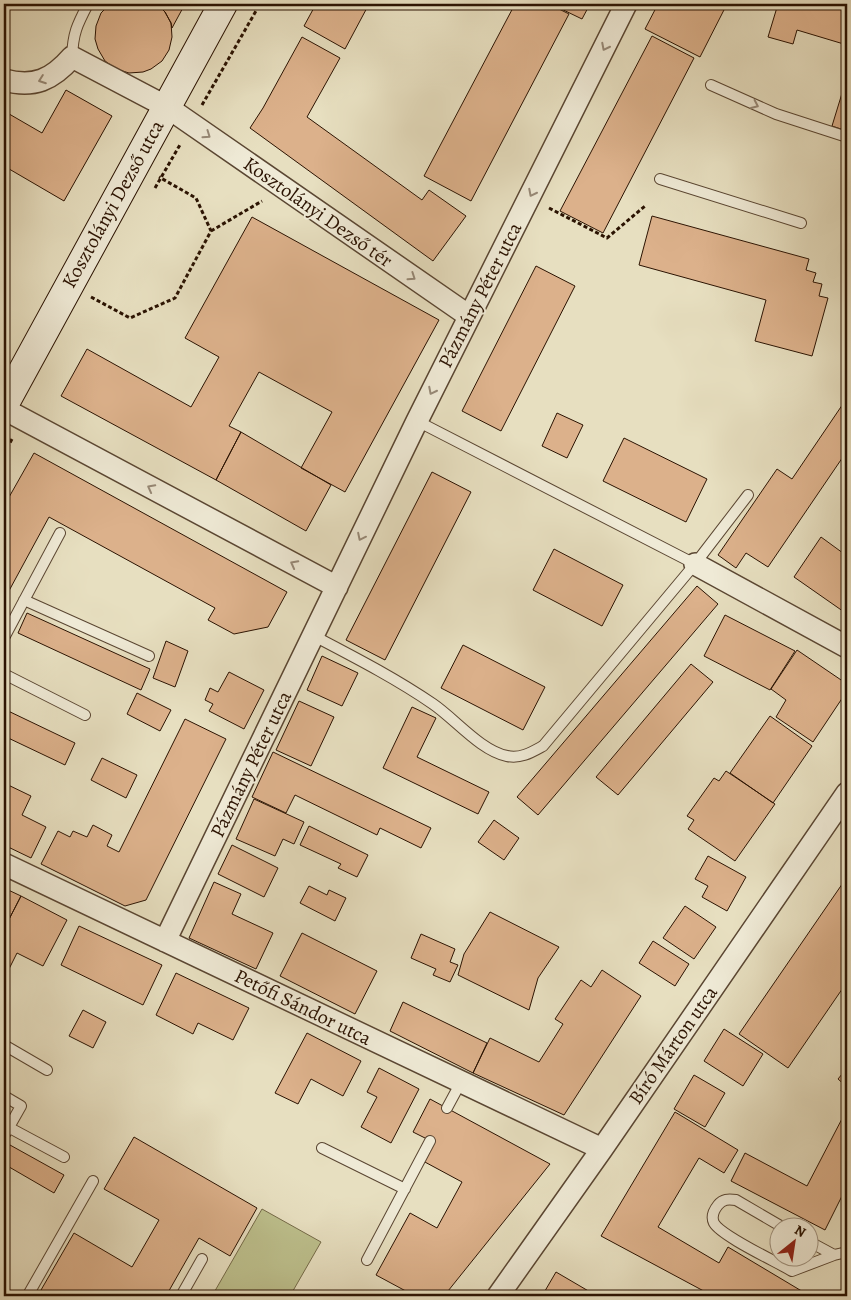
<svg xmlns="http://www.w3.org/2000/svg" width="851" height="1300" viewBox="0 0 851 1300" font-family="Alegreya,serif">
<style>
.green{fill:#bdc08d;stroke:#746a48}
.building{fill:#dcb18b;stroke:#2b1302}
.lines{fill:none;stroke-linecap:round;stroke-linejoin:round}
.service-casing{stroke:#5a4632;stroke-width:12}
.minor-casing{stroke:#5a4632;stroke-width:24}
.secondary-casing{stroke:#2b1302;stroke-width:30}
.path{stroke:#2b1302;stroke-width:3;stroke-dasharray:4 2.5;stroke-linecap:butt}
.service{stroke:#efead6;stroke-width:10}
.minor{stroke:#efead6;stroke-width:21}
.secondary{stroke:#efead6;stroke-width:28}
.oneway{stroke:#978977}
.labels{text-anchor:middle;dominant-baseline:central;stroke-width:4;stroke-linejoin:round;paint-order:stroke}
.street-label{font-size:20px;fill:#2b1302;stroke:#efead6}
</style>
<rect width="100%" height="100%" fill="#e7dfc0"/>
<filter id="stains"><feTurbulence type="fractalNoise" baseFrequency=".004" numOctaves="4"/><feColorMatrix values="0 0 0 0 .2 0 0 0 0 .09 0 0 0 0 .02 0 0 0 .5 -.17"/></filter>
<radialGradient id="worn" r=".72"><stop offset=".6" stop-color="#630" stop-opacity="0"/><stop offset="1" stop-color="#630" stop-opacity=".3"/></radialGradient>
<path class="green" d="M262,1209L321,1242L290,1296H212Z"/>
<path class="building" d="M110,4H157L165,12L171,23L172,37L169,50L162,61L151,69L143,72L129,73L116,69L105,61L98,49L95,39L96,26L101,13Z
M157,4H185L172,28L171,23L165,12Z
M316,4H369L345,49L304,26Z
M515,4H549L569,14L471,201L424,176Z
M551,4H590L582,19Z
M658,4H727L700,57L645,29Z
M778,4H847V45L797,30L793,44L768,37Z
M652,36L694,58L603,233L560,211Z
M302,37L340,58L307,117L422,200L429,190L466,216L433,261L250,128L263,108Z
M847,77V131L832,126Z
M66,90L112,116L64,201L4,166V111L42,133Z
M652,216L809,259L806,270L816,273L813,282L822,284L819,296L828,298L812,356L755,341L766,300L639,265Z
M252,217L439,320L345,492L301,468L332,412L259,372L229,426L241,432L216,480L61,396L87,349L191,407L219,357L185,338Z
M536,266L575,286L501,431L462,411Z
M4,290L8,292L4,301Z
M847,398V451L768,567L746,553L736,568L718,555L777,469L792,479Z
M557,413L583,425L567,458L542,446Z
M241,432L331,485L306,531L216,480Z
M624,438L707,479L686,522L603,481Z
M34,453L287,592L268,627L234,634L208,620L215,608L49,517L4,600V506Z
M432,472L471,492L385,660L346,640Z
M821,537L847,556V614L794,577Z
M554,549L623,585L602,626L533,590Z
M697,586L718,604L538,815L517,797Z
M27,613L150,669L141,690L18,633Z
M725,615L795,651L770,690L704,656Z
M166,641L188,651L175,687L153,678Z
M463,645L545,687L523,730L441,688Z
M797,650L847,684V691L813,742L776,717L786,700L771,689Z
M322,656L358,673L342,706L307,690Z
M691,664L713,682L618,795L596,777Z
M229,672L264,690L244,729L209,711L213,704L205,700L210,688L218,692Z
M137,693L171,710L160,731L127,714Z
M299,701L334,717L311,766L276,750Z
M412,707L436,718L417,757L489,792L478,814L383,768Z
M4,709L75,743L65,765L4,736Z
M770,716L812,746L773,803L730,773Z
M185,719L226,739L146,900L125,906L41,864L58,831L70,837L73,831L87,837L93,825L112,835L107,846L119,852Z
M273,752L431,828L421,848L380,828L377,835L295,795L286,813L252,797Z
M102,758L137,775L126,798L91,780Z
M726,771L775,804L735,861L688,829L694,820L687,816L714,778L719,781Z
M4,783L31,796L22,815L46,827L31,858L4,845Z
M254,799L304,822L294,844L283,839L275,856L236,839Z
M494,820L519,838L504,860L478,842Z
M309,826L368,855L357,877L338,868L341,864L300,845Z
M232,845L278,868L264,897L218,874Z
M708,856L746,877L727,911L702,897L708,886L695,879Z
M847,877V982L788,1068L739,1034Z
M214,882L241,894L232,914L273,933L256,969L189,938Z
M309,886L327,895L329,890L346,898L335,921L300,903Z
M4,888L21,896L4,929Z
M21,896L67,920L43,966L17,953L4,979V929Z
M685,906L716,927L694,959L663,938Z
M490,912L559,947L538,978L529,1010L458,975L464,954Z
M79,926L162,965L143,1005L61,965Z
M302,933L377,971L355,1014L280,976Z
M421,934L455,949L450,962L458,965L450,982L433,975L436,969L411,958Z
M653,941L689,964L675,986L639,963Z
M602,970L641,996L564,1115L473,1073L490,1038L539,1062L563,1024L555,1019L581,980L591,987Z
M176,973L249,1008L233,1040L198,1023L193,1034L156,1015Z
M403,1002L487,1043L473,1073L390,1031Z
M83,1010L106,1022L93,1048L69,1036Z
M724,1029L763,1054L743,1086L704,1061Z
M307,1033L361,1061L343,1096L311,1079L298,1104L275,1093Z
M379,1068L419,1089L391,1143L361,1127L377,1097L367,1092Z
M847,1068V1087L838,1079Z
M694,1075L725,1093L705,1127L674,1109Z
M430,1099L550,1164L444,1296H415L376,1275L410,1213L437,1228L462,1182L423,1161L433,1142L413,1132Z
M675,1112L738,1150L724,1173L699,1158L658,1227L719,1263L728,1247L810,1296H713L601,1236Z
M845,1113L847,1114V1186L825,1230L731,1181L745,1153L807,1186Z
M134,1137L257,1208L230,1256L199,1238L166,1296H52L41,1290L74,1233L132,1267L159,1220L104,1189Z
M10,1145L64,1175L54,1193L4,1164V1157Z
M556,1272L597,1296H542Z"/>
<g class="lines">
<g class="service-casing">
<path id="service" d="M72,57C73,33 77,25 88,4
M711,85L776,114L847,137
M660,179L801,223
M417,421L695,564
M24,600L149,656
M314,636C354,657 395,678 433,704C455,719 481,751 507,756C521,759 532,752 543,746L695,564L748,495
M4,638L60,533
M4,674L85,715
M4,1045L47,1070
M4,1096L21,1106L4,1136
M447,1108L461,1082
M8,1127L64,1157
M322,1148L405,1189
M784,1228L736,1200C728,1199 723,1199 718,1205C714,1210 711,1217 714,1223C721,1236 777,1262 792,1271L834,1255L847,1252
M808,1241L834,1255
M367,1260L430,1141
M30,1296L28,1295L93,1181
M181,1296L202,1259"/>
</g>
<g class="minor-casing">
<path id="minor" d="M4,80C34,88 52,80 72,57L167,107L469,316
M4,409L337,587
M695,564L847,647
M4,864L602,1149
M165,941L417,421L626,4
M498,1296L602,1149L847,793"/>
</g>
<g class="secondary-casing">
<path id="secondary" d="M4,405L223,4"/>
</g>
<path class="path" d="M202,105L260,4
M155,188L181,143
M549,208L607,238L645,206
M211,231L262,201
M91,297L130,318L175,298L211,231L196,198L159,177
M4,454L12,439"/>
<use href="#service" class="service"/>
<use href="#minor" class="minor"/>
<use href="#secondary" class="secondary"/>
</g>
<defs><path id="oneway-chevron" d="M-2-3.5L2.5 0L-2 3.5" fill="none" stroke-width="1.6" stroke-linecap="round" stroke-linejoin="round" transform="scale(1.25)"/></defs>
<g class="oneway">
<use href="#oneway-chevron" transform="translate(605 47) rotate(117)"/>
<use href="#oneway-chevron" transform="translate(42 80) rotate(160)"/>
<use href="#oneway-chevron" transform="translate(755 105) rotate(25)"/>
<use href="#oneway-chevron" transform="translate(207 135) rotate(35)"/>
<use href="#oneway-chevron" transform="translate(532 193) rotate(117)"/>
<use href="#oneway-chevron" transform="translate(412 277) rotate(34)"/>
<use href="#oneway-chevron" transform="translate(432 391) rotate(117)"/>
<use href="#oneway-chevron" transform="translate(151 488) rotate(-152)"/>
<use href="#oneway-chevron" transform="translate(361 537) rotate(116)"/>
<use href="#oneway-chevron" transform="translate(294 564) rotate(-152)"/>
</g>
<g class="labels">
<g class="street-label">
<text transform="translate(113 204) rotate(-61)">Kosztolányi Dezső utca</text>
<text transform="translate(318 212) rotate(35)">Kosztolányi Dezső tér</text>
<text transform="translate(480 295) rotate(-63)">Pázmány Péter utca</text>
<text transform="translate(251 764) rotate(-64)">Pázmány Péter utca</text>
<text transform="translate(303 1007) rotate(26)">Petőfi Sándor utca</text>
<text transform="translate(673 1045) rotate(-55)">Bíró Márton utca</text>
</g>
</g>
<rect width="851" height="1300" fill="none" stroke="#e7dfc0" stroke-width="20"/>
<rect x="5" y="5" width="841" height="1290" fill="none" stroke="#2b1302" stroke-width="2.5"/>
<rect x="10" y="10" width="831" height="1280" fill="none" stroke="#2b1302"/>
<g transform="translate(794 1242) rotate(30)"><circle r="24" fill="#efead6" stroke="#a19481"/>
<path d="M0-4L9 19L0 12L-9 19Z" fill="#8f2418"/>
<text y="-8" font-size="14" font-weight="bold" text-anchor="middle" fill="#2b1302">N</text>
</g>
<rect width="100%" height="100%" filter="url(#stains)"/>
<rect width="100%" height="100%" fill="url(#worn)"/>
</svg>
